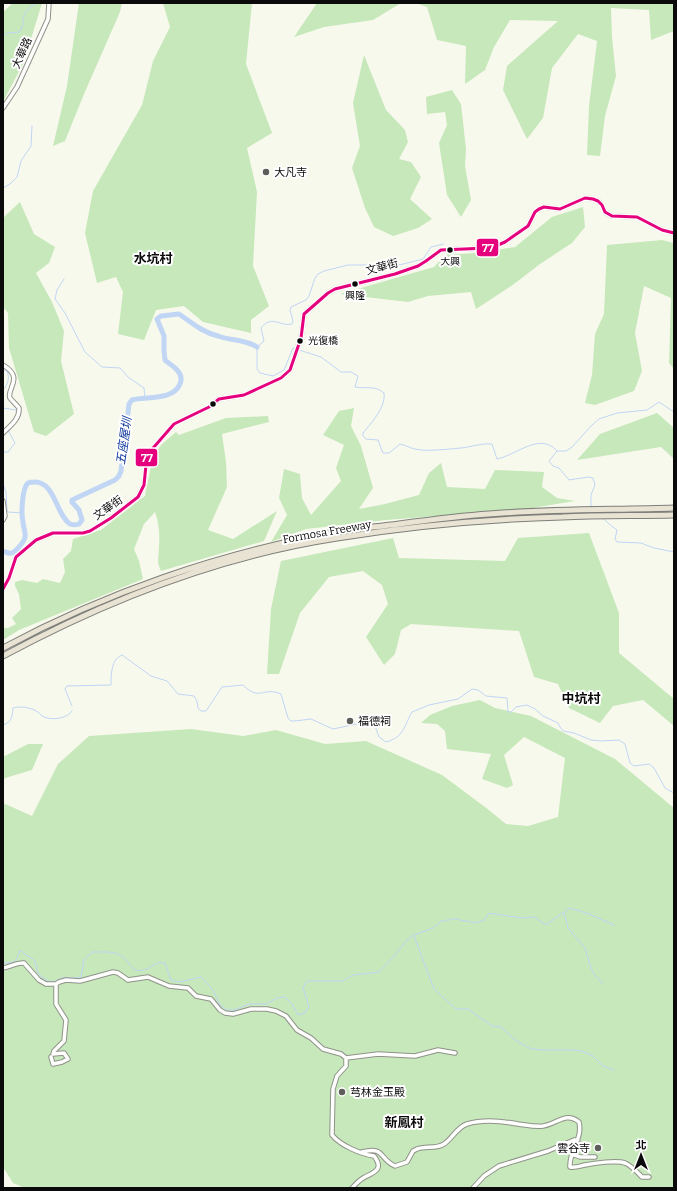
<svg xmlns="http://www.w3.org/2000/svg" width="677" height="1191" viewBox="0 0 677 1191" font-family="Bitter,'Noto Sans TC',serif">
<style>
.forest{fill:#c6e8ba}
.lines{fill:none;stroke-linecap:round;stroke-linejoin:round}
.stream{stroke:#c1d5f5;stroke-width:1}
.river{stroke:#c1d5f5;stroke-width:5}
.minor-casing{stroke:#91928c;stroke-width:5.5}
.highway-casing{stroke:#7e7f7a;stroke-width:7}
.minor{stroke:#fefefc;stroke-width:3.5}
.highway{stroke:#e9e3d3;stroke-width:5}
.bus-1-casing{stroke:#fff;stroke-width:6}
.bus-1{stroke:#e5007d;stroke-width:3}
.poi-dot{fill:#5d5e59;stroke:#fff;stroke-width:1.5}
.bus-dot{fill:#0a0a0a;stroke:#fff;stroke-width:1.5}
.labels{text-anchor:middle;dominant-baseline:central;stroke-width:4;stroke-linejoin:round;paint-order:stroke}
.bus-label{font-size:10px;fill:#0a0a0a;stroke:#fff}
.street-label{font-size:11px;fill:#0a0a0a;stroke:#fff}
.poi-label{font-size:11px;fill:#0a0a0a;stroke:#fff;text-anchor:start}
.water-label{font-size:12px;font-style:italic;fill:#123b9e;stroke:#fff}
.quarter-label{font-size:13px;font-weight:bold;fill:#0a0a0a;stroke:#fff}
.line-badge{stroke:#fff;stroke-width:1.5}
.badge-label{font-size:11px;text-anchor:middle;font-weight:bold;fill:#fff}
</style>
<rect width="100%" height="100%" fill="#f8f9ed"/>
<path class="forest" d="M13,3H42L24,62L3,102V12Z
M79,3H122L120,12L84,94L65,141L53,146L67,86Z
M163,3H252L246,64L272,133L247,148L257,192L253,266L269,306L251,320V333L203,322L184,306L156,310L144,340L118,334L123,292L116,277L97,283L85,233L93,191L142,105L153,61L170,27Z
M317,3H401L373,20L324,27L294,37Z
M416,3H674V31L651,40L649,10L611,8L612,37L616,76L605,116L600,156L587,155L589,106L597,41L578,34L552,68L543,118L527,139L503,90L507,66L558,21L510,20L494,47L485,70L465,84L466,46L437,40L427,7Z
M364,55L386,110L405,130L408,142L399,159L411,162L421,177L410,199L432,219L418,228L393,236L374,227L365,208L352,168L360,146L353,103Z
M452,90L461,104L466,149L465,166L471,200L461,217L447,195L439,143L447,125L445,112L427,114L426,97Z
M20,202L34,234L55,247L49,263L36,273L52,302L64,331L61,361L74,414L46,436L34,432L9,348L8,313L3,307V218Z
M583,207L585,227L572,243L540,264L514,284L476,309L471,292L428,296L408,302L340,294L434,267L445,255L476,253L515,247L552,217Z
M662,240L674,243V369L669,363L671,298L644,286L635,333L642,371L634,391L595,405L585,403L592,375L595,334L604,314L607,245Z
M354,408L351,426L361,446L373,488L359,509L385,504L419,495L429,473L441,463L447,487L485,489L495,470L544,472L542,487L557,498L575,501L526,509L386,520L306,529L271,542L287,515L279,498L284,469L300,474L302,498L311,515L341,481L336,468L344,445L323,435L339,411Z
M657,413L674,428V459L661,447L577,460L600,434Z
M268,416L269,422L222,434L226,462L227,487L208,530L233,539L277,511L264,541L161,571C156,561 159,557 159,546C160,535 159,523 155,512L144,524L134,549L139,561L143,579L19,630L3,640V628H8L16,624L12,618L21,609L19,594L15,586V582L22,580L37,583L43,579L60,583L65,572L63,559L71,551L73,539L101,530L145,496L152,461L161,445L176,432L179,435L226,418Z
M589,533L619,613V653L674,699V726L643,700L613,706L600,723L569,708L558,684L534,677L519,631L411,624L401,630L395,654L384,665L366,637L388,604L382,585L363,571L329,577L300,613L279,674H267L271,609L281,561L393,538L399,558L505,561L518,538Z
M480,700L495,708L531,716L615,759L674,808V1188H25L13,1183L3,1167V803L32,816L58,764L89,736L191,729L243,736L276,730L325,744L366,741L442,775L485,807L506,824L528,826L558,817L565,758L524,737L504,755L513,785L507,788L482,779L491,754L447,749L445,731L437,724L421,723L430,715L452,706Z
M28,744H43L32,770L5,778L3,782V757Z"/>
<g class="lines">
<path class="stream" d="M3,36L8,33L19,32C28,21 16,14 37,3
M3,188L10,184L17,177L21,161L31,146L32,126
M443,244L431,247L423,259L387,268L374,265H348L324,271L318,274L315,278L309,296L306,300L291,307L290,310L293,321L292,324C280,327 272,314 261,328L264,341L257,347V369L260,373L273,376L284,370L293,348L321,357L341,372H351L358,376L355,387C366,389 375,385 384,393C386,407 372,422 363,433V436L366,439L378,440L383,453H389L400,444C405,445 410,448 415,449C427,452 448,449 461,448C471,447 482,443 492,444L497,459C513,456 533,438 549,445C552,446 555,449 557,451L549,461L553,466L559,468L569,480L588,477L593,478L595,485L591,495V507L593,508
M64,279L57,290L55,299L65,313L85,352L102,367L120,368L128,377L144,388L145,398
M3,370L7,371C10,378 8,384 3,390
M3,408L16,410L17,414
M10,424L15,417
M557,451H566L572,447L592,425L599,419L617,413L647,410L659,402L674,412
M3,452H8L15,443L9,432V429
M3,484L6,492L7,511L8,512L23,513
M602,517L609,524L617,530L615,539L617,542L641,543L654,548L674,552
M72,706L65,689L67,686L111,685C111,675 111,659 122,655L151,676L167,681L178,694L194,696L197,701L198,708L201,711H206L222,687L243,685C260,702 263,686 281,694L288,718L291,721H295L311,719L333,729L361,723L375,726L379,737L386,742C404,737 404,726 412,712L429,705L458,699L472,689L478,690L486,696L507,698L508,712H511L516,707L527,705L535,709L543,716L558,723L560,727L563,731L574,733L591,740L601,741L619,740L625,744L630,763L634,766L649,764L654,768L665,788L674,793
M3,725C12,722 12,717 13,708C21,706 30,707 38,712C39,713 41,715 42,716C51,721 67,719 72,711
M565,911L570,908L589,914L614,925
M414,936L434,989L456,1009H468L492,1026L501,1027L515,1040L529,1048L542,1050H572L582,1051L593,1056L603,1066L614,1070
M3,963L15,962L20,951H21L35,961L38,974L48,981L54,982C65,974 69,980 81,977L84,960L92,952C115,952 120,950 134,970C137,970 141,971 144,970C152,968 156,960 165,963L171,980L179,982L201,977L213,990L220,1005L227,1010H234L249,1004H266L277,998L285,997L292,1004L298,1015L305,1013L309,1006L303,988L307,981H343L353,975L379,972L394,956L407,940L414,935L433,928L441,921L455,919L476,923L484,920L489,913L522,918L534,917L546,925L564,912L568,928L585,948L591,968L594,974L603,984"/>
<path class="river" d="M3,551C6,552 9,554 12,553C16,551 25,541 25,537C26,532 23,527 23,522C21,514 22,488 28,483C30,482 32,482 34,482C55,481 56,515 70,524C73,525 76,525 79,524L82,520L79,510L72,502V500L115,480L119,476L121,471L129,404L132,400C146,396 173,401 180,384C182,379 181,374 177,370C174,366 169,364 165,360L164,351V336L157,319L161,316L179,314C192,323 202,332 218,336C231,341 245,339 257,347"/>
<g class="minor-casing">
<path id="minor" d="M3,108L17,87L48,19L49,3
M3,365C25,378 6,389 10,398C12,401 17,405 19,408C20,419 10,426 3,433
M3,501L5,516L3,520
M3,589L9,578L16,557L36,540L53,533H83L90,531L111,518L138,497L144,485L147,455L174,424L209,407L219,399L244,395L281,378L290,370L301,338L304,314L328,293L335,289L395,274L418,266L426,261L441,250L487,248L498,245L505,242L528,226L535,212L539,209L544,207L560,209L585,198L593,199L598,201L602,205L605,212L612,216L637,217L662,230L674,233
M3,968C11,967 16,962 24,963L39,980L46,984H56L59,982L66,980L80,981L113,972L118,973L128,980L148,977L169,986L188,988L196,996L211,999L220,1010L225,1013L233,1014L251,1009H267L276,1011L286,1016L297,1030L311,1038L323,1049L341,1054L346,1058V1066L337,1076L333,1089L332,1135C341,1146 361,1154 374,1156C384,1169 375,1172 365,1177C359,1180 356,1184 352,1188
M51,1057L53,1064L62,1062L68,1059L64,1053L53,1054L54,1051L64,1041L66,1020L56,1004V984
M346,1058L378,1054L415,1056L438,1050L455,1053
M362,1152C385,1146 379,1159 395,1166L407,1162L413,1151L417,1149C425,1146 437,1149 444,1144C452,1139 457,1127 467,1124C484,1119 502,1121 518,1124C527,1125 534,1127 543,1126C557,1124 566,1111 579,1122C583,1140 569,1149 570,1167C575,1168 580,1166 585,1165C594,1163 617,1160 625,1163C632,1166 637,1172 642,1177H649
M572,1154L580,1157H595
M473,1188L484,1176L499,1166L548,1151L574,1140H578"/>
</g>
<g class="highway-casing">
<path id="highway" d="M3,648C109,591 216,555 334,532C355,528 378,527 399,524C429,520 459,516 489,514C551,509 613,510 674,508
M3,656C107,600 220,556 337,538C411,526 487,519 562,517C600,515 637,516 674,515"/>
</g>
<use href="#minor" class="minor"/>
<use href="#highway" class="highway"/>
<g class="bus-1-casing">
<path id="bus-1" d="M3,589L9,578L16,557L36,540L53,533H83L90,531L111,518L138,497L144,485L147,455L174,424L209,407L219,399L244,395L281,378L290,370L301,338L304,314L328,293L335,289L395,274L418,266L426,261L441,250L487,248L498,245L505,242L528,226L535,212L539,209L544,207L560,209L585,198L593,199L598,201L602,205L605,212L612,216L637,217L662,230L674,233"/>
</g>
<use href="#bus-1" class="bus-1"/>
</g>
<g class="poi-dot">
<circle cx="266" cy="172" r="4"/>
<circle cx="350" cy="721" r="4"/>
<circle cx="342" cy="1092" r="4"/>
<circle cx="598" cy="1148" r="4"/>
</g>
<g class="bus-dot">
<circle cx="450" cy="250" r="3.5"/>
<circle cx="355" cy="284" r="3.5"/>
<circle cx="300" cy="341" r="3.5"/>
<circle cx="213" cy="404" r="3.5"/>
</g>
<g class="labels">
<g class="bus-label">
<text x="450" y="262">大興</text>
<text x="355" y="296">興隆</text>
<text x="308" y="341" text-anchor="start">光復橋</text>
</g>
<g class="street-label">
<text transform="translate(22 53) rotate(-66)">大華路</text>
<text transform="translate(382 267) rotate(-15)">文華街</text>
<text transform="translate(108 508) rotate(-35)">文華街</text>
<text transform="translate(327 532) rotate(-10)">Formosa Freeway</text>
</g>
<g class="poi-label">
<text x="274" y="172">大凡寺</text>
<text x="358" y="721">福德祠</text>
<text x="350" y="1092">芎林金玉殿</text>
<text x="590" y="1148" text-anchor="end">雲谷寺</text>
</g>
<g class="water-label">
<text transform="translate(124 441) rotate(-82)">五座屋圳</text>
</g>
<g class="quarter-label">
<text x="153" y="258">水坑村</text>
<text x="581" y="698">中坑村</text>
<text x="404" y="1122">新鳳村</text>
</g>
</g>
<g class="line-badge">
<rect x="476" y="238" width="23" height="19" rx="4" fill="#e5007d"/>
<rect x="135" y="448" width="23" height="19" rx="4" fill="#e5007d"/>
</g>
<g class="badge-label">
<text x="488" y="252">77</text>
<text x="147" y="462">77</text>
</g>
<rect width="677" height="1191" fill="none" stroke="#0a0a0a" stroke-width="8"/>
<g transform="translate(641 1155)" stroke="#ffffff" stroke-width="3" paint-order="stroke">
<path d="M0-3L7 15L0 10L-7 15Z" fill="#0a0a0a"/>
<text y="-6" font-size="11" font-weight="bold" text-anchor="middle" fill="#0a0a0a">北</text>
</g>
</svg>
